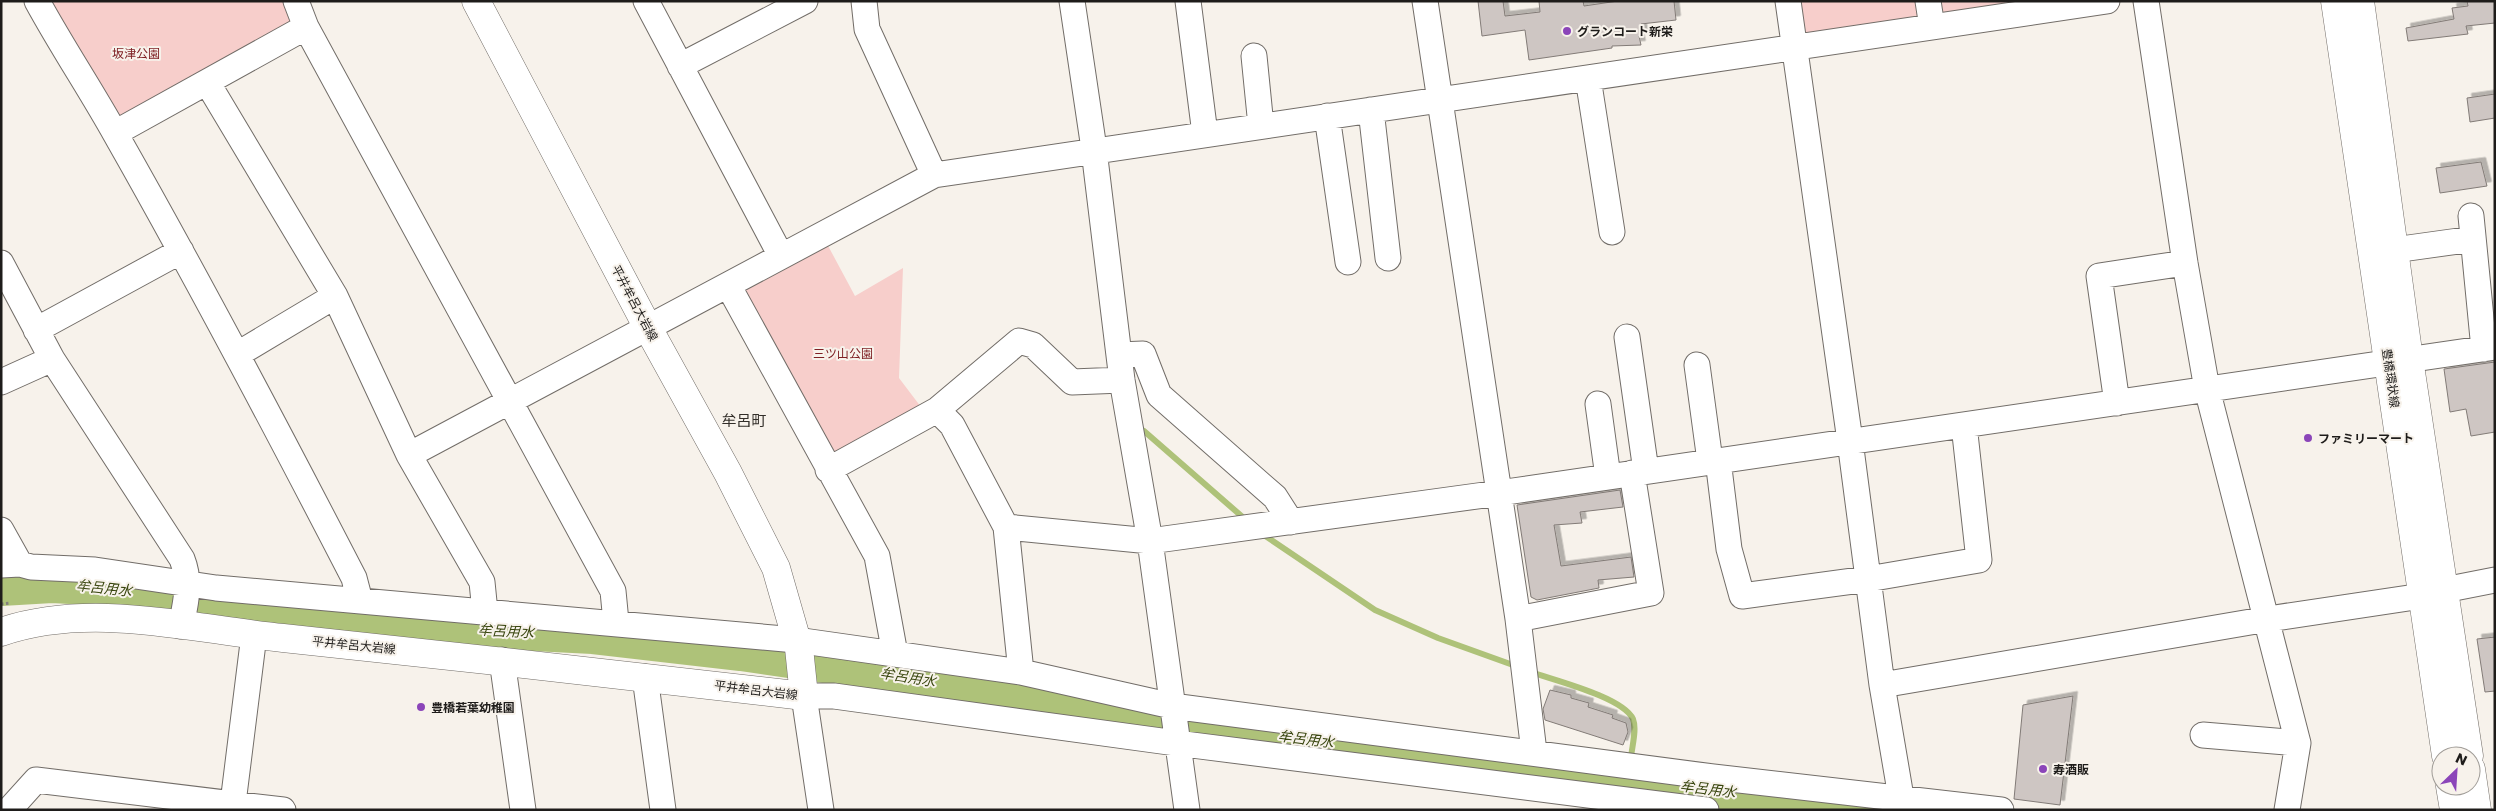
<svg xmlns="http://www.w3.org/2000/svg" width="2496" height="811" viewBox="0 0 2496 811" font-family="Poppins,'Noto Sans JP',sans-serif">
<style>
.green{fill:#f7cecb}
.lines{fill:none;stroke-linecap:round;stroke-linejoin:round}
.stream{stroke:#aec279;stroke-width:6}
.river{stroke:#aec279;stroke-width:38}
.building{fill:#cec6c3;stroke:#827b77;filter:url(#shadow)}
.minor-casing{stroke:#726d68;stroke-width:27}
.major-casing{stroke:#726d68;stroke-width:29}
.path{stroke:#84807c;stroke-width:3;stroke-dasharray:2.5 2.5;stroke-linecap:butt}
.minor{stroke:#fff;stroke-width:25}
.major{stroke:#fff;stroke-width:28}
.poi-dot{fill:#8b45b9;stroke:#f7f2eb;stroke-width:2}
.labels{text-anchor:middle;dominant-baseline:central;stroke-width:4;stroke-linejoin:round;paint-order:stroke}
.poi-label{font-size:12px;font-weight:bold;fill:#1e1c1a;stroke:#f7f2eb;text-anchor:start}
.park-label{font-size:12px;fill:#7f2024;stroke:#f7f2eb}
.street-label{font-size:12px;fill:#1e1c1a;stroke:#f7f2eb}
.water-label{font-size:14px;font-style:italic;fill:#39460f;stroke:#f7f2eb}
.quarter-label{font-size:15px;fill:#322e29;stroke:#f7f2eb}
</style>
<defs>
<filter id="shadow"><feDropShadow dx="4.5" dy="-4.5" stdDeviation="0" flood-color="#0004"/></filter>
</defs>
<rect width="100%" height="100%" fill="#f7f2eb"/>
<path class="green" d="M46,1H288L296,17L290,29L120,122Z
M1796,1H2005L2006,10L1800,35Z
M826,242L855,296L903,268L899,378L921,407L836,452L828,448L744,294L749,285Z"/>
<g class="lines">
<path class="stream" d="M1144,431L1246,520
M1261,533L1375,610L1438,638L1513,665
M1531,672C1553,680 1623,697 1633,719C1637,729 1632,746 1631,758"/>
<path class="river" d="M1,587L52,584L89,586L409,626L593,635L741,652L940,681L968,697L1870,810"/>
</g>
<path class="building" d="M1478,1H1503L1505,16L1540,12L1539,1H1583L1584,6L1618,1H1674L1676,20L1641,24L1643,33L1639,36L1641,45L1612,46V48L1529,60L1525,30L1482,36Z
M2467,1H2495V23L2466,26L2468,34L2408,41L2406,28L2454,19L2452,8L2468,6Z
M2495,94V118L2470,122L2467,98Z
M2481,162L2487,186L2440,193L2436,168Z
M2495,362V432L2471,436L2466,409L2450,412L2444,369Z
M1620,490L1623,507L1580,512L1582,523L1554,525L1561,566L1631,557L1634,577L1598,580L1599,588L1537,600L1531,597L1517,505Z
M2495,637V691L2485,692L2477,639Z
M1550,690L1571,695V698L1589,703L1588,707L1613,715L1612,718L1626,723L1628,732L1623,745L1545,720L1543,709Z
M2073,696L2060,805L2014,799L2023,705Z"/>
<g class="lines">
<g class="minor-casing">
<path id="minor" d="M37,1C62,47 91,90 116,135C199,281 277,429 354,578L360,601
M296,1L306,27L613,591L616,622
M646,1L781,256
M864,1L867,29L934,175
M1072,1L1093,142L1122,380L1150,541L1187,810
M1188,1L1205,134
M1425,1L1518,619L1534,752
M1788,1L1850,441L1882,685L1901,797
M1928,1L1932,27
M2146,1L2185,263L2207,389L2298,743L2287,810
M1254,56L1261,126
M680,66L805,1
M1588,78L1612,232
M207,82L335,296L409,455L934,175L2107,1
M1371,110L1388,258
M1327,116L1348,262
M115,133L306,27
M2471,216L2484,349
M2394,250L2473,239
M1,263L52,359L182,559C191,582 186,602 181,626
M728,285L877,556L895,654
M36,330L181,251
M1627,337L1646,471
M238,354L335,296
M1119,355L1143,354L1159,395L1275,497L1291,522
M1697,365L1710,461
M1,382L52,359
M2117,403L2099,276L2185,263
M1598,404L1608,477
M937,410L952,425L1006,527L1021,672
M409,455L482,582L485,612
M1718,460L1729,549L1742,596L1868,579L1979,560L1964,425
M828,470L937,410L1019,341L1033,345L1072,382L1122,380
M1006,527L1150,541L1499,493L2495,347
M1,530L20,564
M1,565L20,564L31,567L95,570L216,588L796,640L1021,672L1172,706L1713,777L2001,810
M2444,590L2495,580
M1518,619L1651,593L1632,473
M502,660L523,810
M645,677L663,810
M1882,685L2268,619L2422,596
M2203,735L2298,743
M9,810L36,780L283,810
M227,810L233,803L254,635
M821,810L804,696H834L1176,743L1706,810"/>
</g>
<g class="major-casing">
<path id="major" d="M2335,1L2446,756
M2360,1L2409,359L2469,756
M1,632C91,601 191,629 283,638C457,656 630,676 804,696L799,648L776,568L728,473L648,328L476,1
M2471,769L2477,810
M2450,786L2454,810"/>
</g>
<path class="path" d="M1,604L10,603"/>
<use href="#minor" class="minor"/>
<use href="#major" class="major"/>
</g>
<g class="poi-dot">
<circle cx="1567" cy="31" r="5"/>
<circle cx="2308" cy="438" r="5"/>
<circle cx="421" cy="707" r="5"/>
<circle cx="2043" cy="769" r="5"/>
</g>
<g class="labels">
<g class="poi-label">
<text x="1577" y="31">グランコート新栄</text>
<text x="2318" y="438">ファミリーマート</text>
<text x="431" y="707">豊橋若葉幼稚園</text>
<text x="2053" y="769">寿酒販</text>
</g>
<g class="park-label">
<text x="136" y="53">坂津公園</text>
<text x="843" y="353">三ツ山公園</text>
</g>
<g class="street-label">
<text transform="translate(635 303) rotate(62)">平井牟呂大岩線</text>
<text transform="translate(2391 378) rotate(82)">豊橋環状線</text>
<text transform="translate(354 645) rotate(6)">平井牟呂大岩線</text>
<text transform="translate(756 690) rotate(7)">平井牟呂大岩線</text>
</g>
<g class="water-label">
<text transform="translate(104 588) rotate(6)">牟呂用水</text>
<text transform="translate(506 631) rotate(3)">牟呂用水</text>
<text transform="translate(908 677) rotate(9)">牟呂用水</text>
<text transform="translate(1306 739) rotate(7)">牟呂用水</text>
<text transform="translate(1708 789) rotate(7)">牟呂用水</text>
</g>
<g class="quarter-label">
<text x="744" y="420">牟呂町</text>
</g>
</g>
<rect width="2496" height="811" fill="none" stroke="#1e1c1a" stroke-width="5"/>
<g transform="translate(2456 771) rotate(25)"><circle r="24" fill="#f7f2eb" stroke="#a09c97"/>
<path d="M0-4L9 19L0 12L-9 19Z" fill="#8b45b9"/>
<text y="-8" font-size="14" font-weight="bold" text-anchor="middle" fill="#1e1c1a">N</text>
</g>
</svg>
